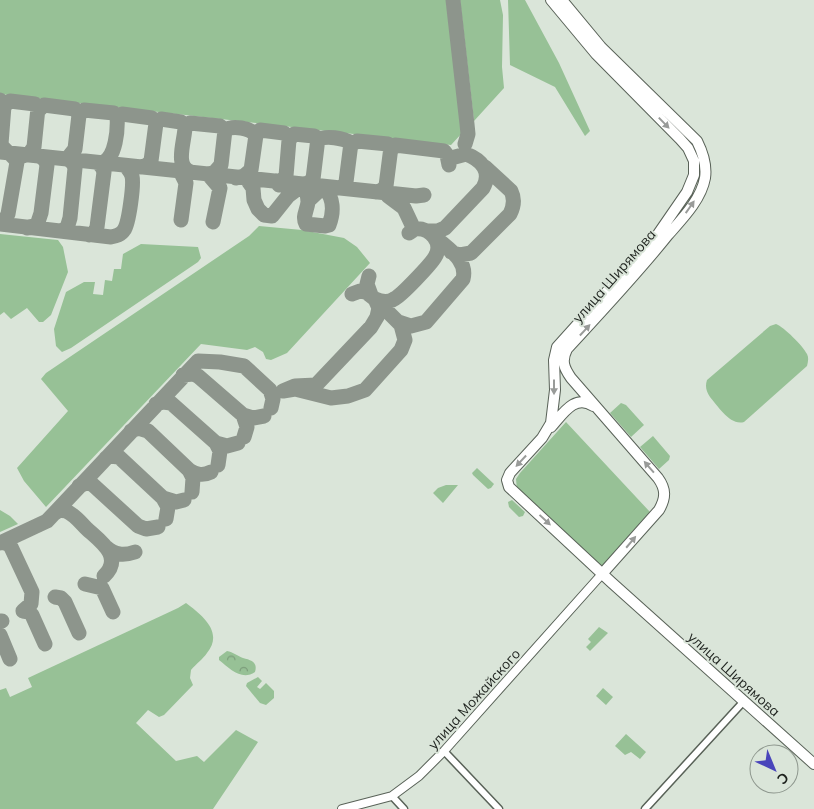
<svg xmlns="http://www.w3.org/2000/svg" width="814" height="809" viewBox="0 0 814 809" font-family="Mulish,sans-serif">
<style>
.green{fill:#97c196}
.forest{fill:url(#forest-crowns)}
.lines{fill:none;stroke-linecap:round;stroke-linejoin:round}
.taxiway{stroke:#8d958c;stroke-width:15}
.minor-casing{stroke:#596258;stroke-width:9}
.tertiary-casing{stroke:#596258;stroke-width:10}
.primary-casing{stroke:#596258;stroke-width:12}
.minor{stroke:#fff;stroke-width:6}
.tertiary{stroke:#fff;stroke-width:8}
.primary{stroke:#fff;stroke-width:10}
.oneway{fill:#999b99}
.labels{text-anchor:middle;dominant-baseline:central;stroke-width:4;stroke-linejoin:round;paint-order:stroke}
.street-label{font-size:14px;fill:#1d211d;stroke:#dae5d9}
</style>
<defs>
<pattern id="forest-crowns" width="20" height="18" patternUnits="userSpaceOnUse" patternTransform="scale(1.25)"><rect width="20" height="18" fill="#97c196"/><path d="M2 6a3 3 0 1 1 6 0M12 15a3 3 0 1 1 6 0" fill="none" stroke="#7b9c7a"/></pattern>
</defs>
<rect width="100%" height="100%" fill="#dae5d9"/>
<path class="green" d="M0,0H446L463,132L451,145L0,94Z
M460,0H500L503,15L502,67L504,88L474,121Z
M508,0H525L559,63L590,131L585,136L555,87L510,65Z
M259,226L302,230L344,238L357,247L370,263L287,353L271,360L266,359L263,352L255,347L247,350L201,344L46,507L24,481L17,468L68,411L41,379L46,373L249,236Z
M0,234L58,240L63,247L68,272L51,315L43,322H39L27,308L11,319L4,312L0,315Z
M141,244L198,247L201,258L198,262L71,348L62,352L56,346L54,329L66,292L84,282H95L93,294L103,295L105,280L112,281L114,269H121L123,254Z
M776,324C784,327 803,346 807,354C809,358 808,362 807,366L744,422C730,426 718,406 710,397C706,391 705,386 707,380L770,326Z
M621,403L626,405L644,425L631,437L610,413Z
M566,422L650,512L601,568L517,490L516,479L520,473Z
M653,436L670,456L669,460L659,469L640,447Z
M477,468L494,484L491,488L488,489L473,475L472,473Z
M446,485H458L443,503L433,493L438,488Z
M512,500L525,512L523,516L519,517L509,507L508,502Z
M0,510L10,516L18,524L0,532Z
M186,603C202,615 224,632 207,653C203,659 196,664 191,670L190,678L193,685L164,715L159,717L148,710L136,723L176,761L197,756L204,762L236,730L258,742L213,809H0V690L6,688L10,697L32,687L28,678L178,608Z
M599,627L608,633L590,651L586,647L591,642L588,639Z
M258,677L262,681L257,687L260,689L266,683L274,691V698L266,705L260,703L246,686L247,683Z
M603,688L613,697L606,705L596,696Z
M626,734L646,752L640,759L631,752L625,755L615,746Z"/>
<path class="forest" d="M227,651C233,652 238,656 243,658C251,660 258,662 255,672C242,681 230,669 219,660V657Z"/>
<g class="lines">
<path class="taxiway" d="M453,0L467,124L468,134L465,144
M0,100L4,106L1,144C5,152 13,154 17,162L8,214L5,220L0,223
M4,106L10,101L35,104L38,108L34,147L29,154L20,157
M39,110L44,105L75,109L79,115L75,149L67,159
M79,115L84,110L114,113L117,116C118,129 116,158 102,163
M117,118L122,114L152,118L156,123
M186,127L190,123L220,126L225,130L221,165L214,173L208,174L220,188L213,222
M225,130C233,125 250,128 256,135L251,170L244,176L236,178
M256,135L260,130L284,133L288,136L289,140L286,176L281,181H276L279,185
M289,140L294,134L314,136L318,138L313,179L306,185
M318,140C325,135 344,138 351,143L346,182L343,187L338,188
M351,145L357,141L388,144L391,147L386,186L382,190L376,192
M392,149L395,145L444,151L447,155L449,165
M0,152L416,196L424,195
M141,167L147,165L151,161L156,123L161,119L181,122L185,125C186,138 173,167 191,172
M180,171L186,183L181,220
M246,178L253,188L254,200L258,209L264,215L272,216L288,196L304,184C306,190 308,196 308,202C307,211 302,216 306,224L325,226L329,225C334,212 334,197 323,187L308,201
M386,192L388,196L404,208L412,225
M0,224L111,237C116,236 121,235 124,230C129,223 134,184 132,176C131,172 128,169 126,166
M27,228L37,225L41,213L47,165L45,160L41,157
M61,231L67,228L70,218L75,168L73,163L69,160
M428,231H438L445,228L483,188C492,172 482,160 466,154L455,157
M89,235L95,232L97,227L104,172L102,167L98,163
M451,252L460,255L471,253L510,214C514,206 515,199 511,191L485,167
M369,276L367,284L371,295
M352,294L360,291L366,292L375,299L379,308L377,317L371,327L316,385L295,386L283,391L295,389L331,398L348,396L365,390L401,350L405,340L401,325L375,299
M375,299C382,302 388,303 394,299C401,296 431,264 435,257C444,243 430,227 415,229L409,233
M399,322L411,326L426,322L463,279C468,260 448,249 435,237
M183,375L193,374L198,376L243,415L253,418L264,416
M156,404L163,402L171,403L216,443L227,446L238,443
M243,415L247,427L244,437
M131,431L138,428L148,431L189,470C197,475 203,476 211,472
M216,443L220,451L218,465
M106,458L109,456L119,457L163,498L168,507L166,519
M189,470L193,478L192,492
M79,486L86,483L92,484L138,526L146,529L158,527
M163,498L176,502L184,500
M55,513C59,510 61,510 66,511C74,514 81,523 87,529C100,541 124,557 104,576
M3,542L10,545L32,592L31,604L23,611
M0,543L47,521L198,361L220,362L244,366L270,390L273,399L271,408
M106,547C115,555 123,556 135,552
M85,584L102,588L113,612
M55,597L61,598L65,602L79,633
M23,611L29,612L32,615L45,644
M0,621H2
M0,635L10,659"/>
<g class="minor-casing">
<path id="minor" d="M444,751L499,809
M392,796L404,809
M645,809L744,701"/>
</g>
<g class="tertiary-casing">
<path id="tertiary" d="M342,809L392,796L419,776L444,751L602,574"/>
</g>
<g class="primary-casing">
<path id="primary" d="M551,0L596,54L680,139L688,148L694,161V175L687,192L656,237L557,347L554,360L555,390L551,423L542,438L510,473L507,480L509,487L611,582L814,764
M562,0L601,47L697,141C703,153 707,165 705,178C701,200 682,219 668,235C636,275 601,312 567,349C561,361 564,368 571,378L658,478C666,489 666,498 659,510L602,574
M551,427C562,415 575,393 593,406"/>
</g>
<use href="#minor" class="minor"/>
<use href="#tertiary" class="tertiary"/>
<use href="#primary" class="primary"/>
</g>
<defs><path id="oneway-solid" d="M-6-.8H1V-3.2L6.5 0L1 3.2V.8H-6Z" transform="scale(1.25)"/></defs>
<g class="oneway">
<use href="#oneway-solid" transform="translate(664 123) rotate(46)"/>
<use href="#oneway-solid" transform="translate(690 207) rotate(-55)"/>
<use href="#oneway-solid" transform="translate(585 330) rotate(-47)"/>
<use href="#oneway-solid" transform="translate(554 387) rotate(90)"/>
<use href="#oneway-solid" transform="translate(521 461) rotate(133)"/>
<use href="#oneway-solid" transform="translate(649 467) rotate(-131)"/>
<use href="#oneway-solid" transform="translate(545 520) rotate(43)"/>
<use href="#oneway-solid" transform="translate(631 542) rotate(-50)"/>
</g>
<g class="labels">
<g class="street-label">
<text transform="translate(614 276) rotate(-49)">улица Ширямова</text>
<text transform="translate(734 674) rotate(42)">улица Ширямова</text>
<text transform="translate(474 699) rotate(-48)">улица Можайского</text>
</g>
</g>
<g transform="translate(774 769) rotate(136)"><circle r="24" fill="#dae5d9" stroke="#8e978e"/>
<path d="M0-4L9 19L0 12L-9 19Z" fill="#4945bb"/>
<text y="-8" font-size="14" font-weight="bold" text-anchor="middle" fill="#1d211d">С</text>
</g>
</svg>
